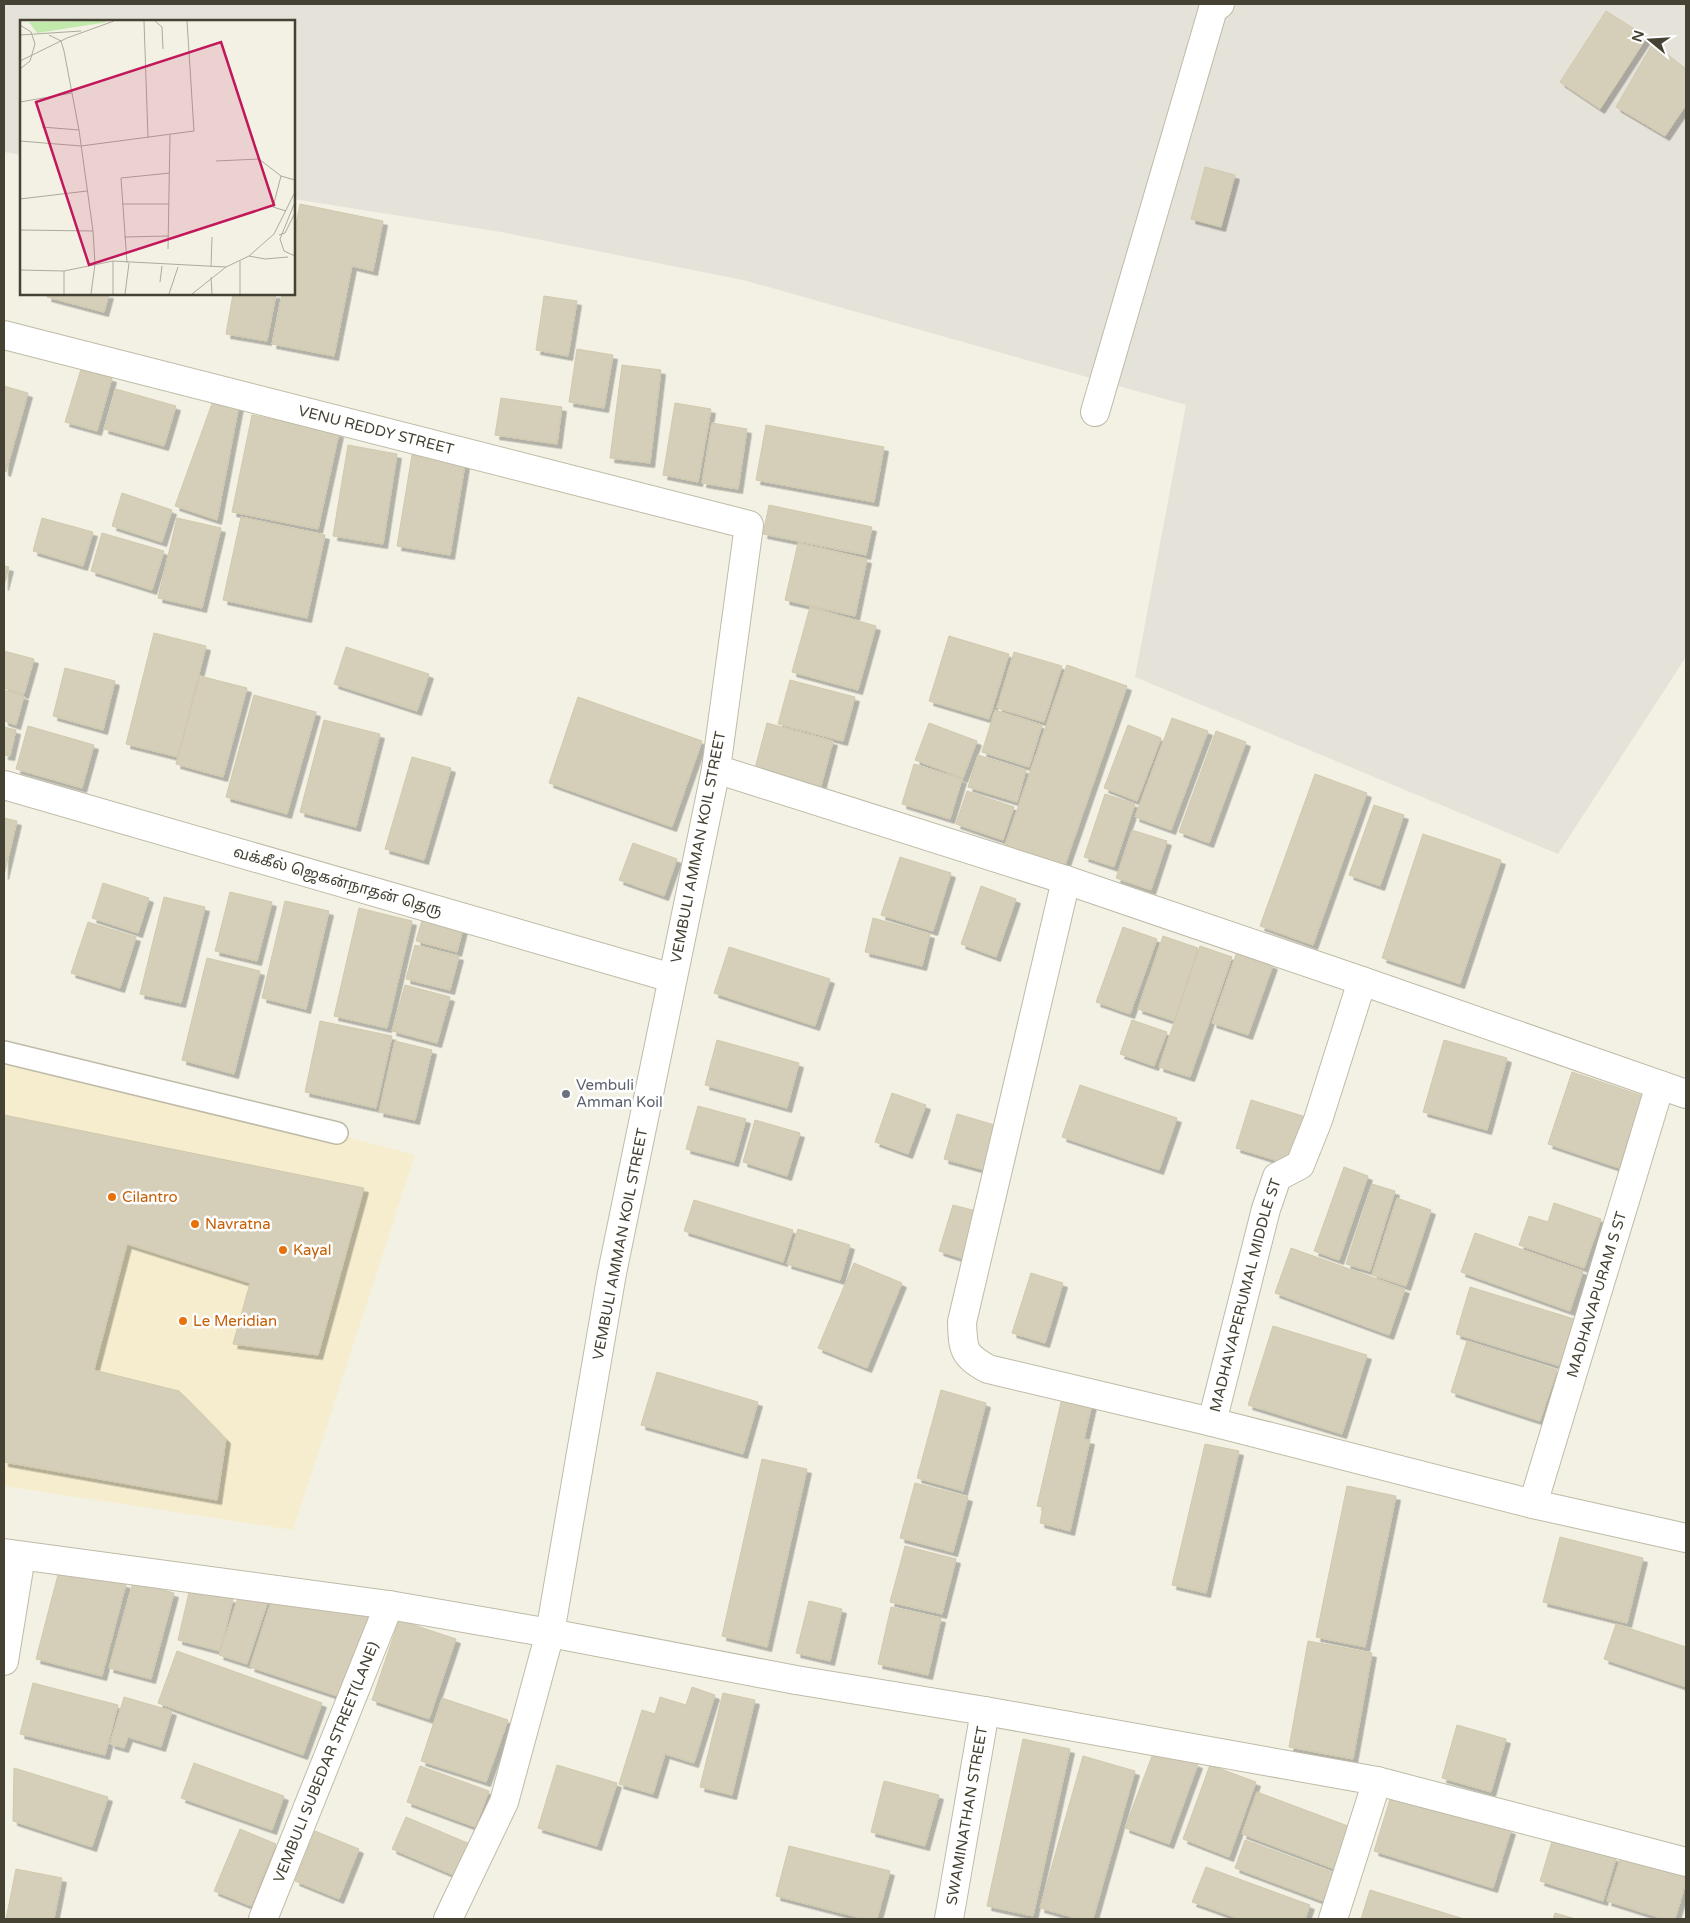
<svg xmlns="http://www.w3.org/2000/svg" width="1690" height="1923" viewBox="0 0 1690 1923" font-family="'Varela Round','Noto Sans Tamil',sans-serif">
<style>
.commercial{fill:#f6edce}
.industrial{fill:#e5e2d9}
.building{fill:#d5cfb9;stroke:#d0c9ac;filter:url(#shadow)}
.lines{fill:none;stroke-linecap:round;stroke-linejoin:round}
.service-casing{stroke:#bfbba7;stroke-width:24}
.minor-casing{stroke:#bfbba7;stroke-width:30}
.service{stroke:#fff;stroke-width:21}
.minor{stroke:#fff;stroke-width:28}
.worship-dot{fill:#6b7280;stroke:#fff;stroke-width:2}
.food-dot{fill:#e8710a;stroke:#fff;stroke-width:2}
.labels{text-anchor:middle;dominant-baseline:central;stroke-width:5;stroke-linejoin:round;paint-order:stroke}
.street-label{font-size:15px;fill:#454234;stroke:#fff}
.worship-label{font-size:15px;fill:#5b616d;stroke:#fff;text-anchor:start}
.food-label{font-size:15px;fill:#c56008;stroke:#fff;text-anchor:start}
.inset-road{fill:none;stroke:#adab9e;stroke-width:1}
.view{fill:#c2185b;fill-opacity:0.15;stroke:#c2185b;stroke-width:2.5}
.inset-edge{fill:none;stroke:#454234;stroke-width:2.5}
</style>
<defs>
<filter id="shadow"><feDropShadow dx="4.5" dy="4.5" stdDeviation="0" flood-color="#0004"/></filter>
</defs>
<rect width="100%" height="100%" fill="#f3f1e4"/>
<path class="commercial" d="M4,1045L415,1155L293,1530L4,1486Z"/>
<path class="industrial" d="M4,4H1686V657L1558,854L1135,677L1186,405L743,280L501,232L294,199V21H21V155L4,152Z"/>
<path class="building" d="M1606,11L1647,37L1600,109L1560,82Z
M1653,43L1686,69V105L1665,136L1616,107Z
M1205,167L1235,175L1221,227L1191,219Z
M300,204L383,221L373,271L352,266L334,356L272,344L282,294H294V234Z
M48,294H109L104,312L47,297Z
M233,294H276L267,341L226,334Z
M544,296L577,301L568,356L536,350Z
M577,349L613,355L604,408L569,402Z
M622,365L661,370L650,463L610,458Z
M81,369L112,378L97,431L65,422Z
M4,386L28,393L6,472L4,471Z
M116,389L176,406L164,446L104,429Z
M214,398L239,405L217,520L175,506Z
M501,398L562,407L557,444L495,435Z
M675,403L711,409L698,482L663,475Z
M252,415L339,433L318,529L232,512Z
M712,423L747,429L738,489L702,483Z
M766,425L884,447L874,502L756,480Z
M348,445L397,454L383,544L333,536Z
M412,455L465,464L450,555L397,546Z
M122,493L172,510L162,542L112,526Z
M769,505L872,527L866,555L763,534Z
M241,517L325,535L307,618L223,600Z
M42,518L93,532L83,566L33,551Z
M177,518L221,528L202,608L158,598Z
M102,533L164,551L152,590L91,571Z
M798,543L867,559L855,616L785,600Z
M4,566L9,567L4,586Z
M810,607L876,626L858,690L792,672Z
M154,633L206,646L178,757L126,744Z
M949,636L1009,654L989,719L929,701Z
M346,647L429,674L417,711L334,684Z
M4,651L34,659L24,694L4,688Z
M1014,652L1062,666L1044,722L997,708Z
M1067,665L1127,686L1065,865L1005,845Z
M65,668L115,681L103,730L53,716Z
M200,676L247,688L223,777L176,764Z
M790,680L855,697L843,741L778,724Z
M4,690L24,696L16,725L4,721Z
M254,695L316,712L287,814L226,797Z
M578,697L702,741L672,827L549,783Z
M995,710L1042,725L1029,767L982,752Z
M1172,718L1208,731L1171,830L1135,817Z
M324,720L380,734L356,827L300,812Z
M767,723L833,741L820,790L754,772Z
M929,723L977,741L963,778L915,760Z
M1128,725L1161,738L1137,801L1104,788Z
M28,726L94,745L82,788L16,769Z
M4,727L16,730L10,756L4,755Z
M1216,731L1246,742L1209,843L1179,832Z
M978,755L1026,770L1017,802L968,787Z
M412,757L451,768L424,860L385,849Z
M914,764L962,779L950,819L902,804Z
M1315,774L1367,793L1313,945L1260,926Z
M967,791L1014,807L1003,840L956,824Z
M1105,794L1135,804L1114,867L1084,857Z
M1374,805L1404,815L1380,886L1349,875Z
M4,818L17,821L4,875Z
M1132,830L1167,841L1151,890L1116,878Z
M1423,834L1501,860L1460,984L1382,958Z
M633,843L677,859L664,896L619,880Z
M900,857L951,873L933,931L881,915Z
M103,883L149,898L138,933L92,918Z
M981,886L1016,899L996,957L961,944Z
M230,892L272,902L257,961L215,951Z
M164,897L205,907L181,1003L140,994Z
M285,901L329,911L306,1009L262,998Z
M359,908L412,921L387,1028L334,1016Z
M425,910L465,921L457,952L416,941Z
M873,918L930,934L922,966L865,952Z
M88,922L136,937L120,988L71,973Z
M1123,927L1157,939L1130,1014L1096,1002Z
M1163,936L1198,948L1174,1021L1138,1009Z
M415,945L459,956L450,990L406,979Z
M1200,946L1232,957L1190,1077L1159,1067Z
M729,947L830,979L815,1026L714,993Z
M1237,952L1273,965L1248,1035L1212,1023Z
M207,958L260,971L234,1074L182,1060Z
M405,985L450,997L437,1043L392,1031Z
M1132,1020L1167,1032L1154,1066L1120,1054Z
M320,1021L392,1036L376,1108L305,1092Z
M717,1040L799,1063L787,1108L705,1085Z
M1444,1040L1507,1058L1487,1130L1423,1112Z
M395,1041L432,1050L415,1120L379,1112Z
M1572,1072L1643,1096L1619,1168L1548,1144Z
M1080,1085L1177,1118L1159,1170L1062,1137Z
M892,1093L926,1105L908,1154L875,1142Z
M1251,1100L1306,1117L1291,1165L1236,1148Z
M698,1106L746,1119L734,1162L686,1149Z
M957,1114L1005,1128L992,1172L944,1159Z
M4,1115L364,1188L318,1355L233,1344L250,1283L127,1244L94,1370L179,1391L226,1439L217,1500L4,1462Z
M755,1120L800,1133L787,1176L743,1162Z
M1344,1167L1368,1176L1339,1260L1314,1251Z
M1372,1184L1395,1191L1370,1271L1346,1264Z
M1397,1198L1431,1210L1406,1286L1372,1275Z
M694,1200L793,1230L783,1262L684,1231Z
M1554,1203L1601,1219L1584,1268L1519,1245L1529,1216L1548,1222Z
M953,1205L984,1213L970,1261L939,1251Z
M798,1229L850,1245L840,1280L787,1264Z
M1475,1233L1583,1271L1570,1311L1461,1272Z
M1291,1248L1405,1289L1389,1335L1275,1293Z
M854,1263L902,1283L867,1368L818,1348Z
M1031,1273L1063,1283L1045,1343L1012,1333Z
M1470,1287L1574,1319L1560,1366L1456,1334Z
M1273,1326L1367,1355L1342,1434L1248,1405Z
M1467,1341L1557,1370L1540,1421L1451,1392Z
M657,1372L758,1402L743,1454L641,1425Z
M941,1390L986,1403L963,1491L917,1478Z
M1062,1398L1092,1404L1084,1439L1090,1440L1070,1531L1040,1523L1043,1507L1037,1506Z
M1205,1444L1239,1451L1206,1593L1172,1585Z
M762,1459L807,1469L767,1647L722,1636Z
M915,1483L968,1497L953,1552L900,1538Z
M1347,1486L1396,1496L1365,1647L1316,1637Z
M1560,1537L1643,1558L1627,1623L1543,1602Z
M905,1546L956,1559L942,1614L890,1602Z
M60,1567L126,1584L102,1676L36,1659Z
M133,1582L174,1593L151,1679L109,1668Z
M190,1588L233,1599L220,1651L178,1640Z
M241,1589L269,1598L247,1664L219,1655Z
M809,1601L842,1609L830,1661L796,1653Z
M271,1602L372,1614L346,1699L250,1667Z
M891,1607L941,1618L928,1675L878,1664Z
M399,1620L456,1639L429,1719L372,1700Z
M1616,1624L1686,1647V1687L1604,1659Z
M1308,1641L1372,1653L1353,1759L1289,1747Z
M177,1651L322,1703L303,1755L158,1703Z
M33,1683L118,1705L105,1755L20,1734Z
M692,1687L715,1695L694,1763L665,1754L653,1794L619,1784L642,1710L655,1714L660,1697L686,1705Z
M723,1693L755,1700L732,1795L700,1787Z
M124,1697L172,1711L161,1747L128,1737L124,1748L110,1744Z
M442,1698L508,1720L486,1782L421,1761Z
M1457,1725L1506,1739L1491,1792L1442,1778Z
M1023,1739L1070,1749L1033,1916L987,1906Z
M1155,1748L1198,1764L1169,1844L1125,1828Z
M1083,1756L1135,1771L1093,1919H1079L1040,1908Z
M194,1763L284,1796L272,1830L181,1798Z
M557,1765L617,1783L597,1846L538,1828Z
M1210,1765L1256,1782L1229,1857L1183,1839Z
M420,1766L489,1791L475,1827L407,1802Z
M14,1768L108,1797L92,1847L13,1821Z
M884,1781L939,1795L925,1846L871,1832Z
M1257,1792L1356,1829L1340,1871L1242,1834Z
M1392,1793L1511,1830L1493,1888L1374,1851Z
M406,1817L470,1844L456,1876L392,1849Z
M240,1829L276,1844L251,1906L214,1891Z
M315,1831L359,1849L339,1899L295,1881Z
M1553,1838L1616,1858L1603,1901L1540,1881Z
M1245,1840L1334,1873L1323,1901L1235,1868Z
M789,1846L890,1871L877,1919H865L776,1896Z
M1621,1857L1686,1877V1882L1675,1919H1664L1607,1901Z
M1206,1867L1310,1905L1305,1919H1240L1192,1902Z
M16,1869L62,1878L54,1919H6Z
M1370,1890L1464,1919H1361Z
M1555,1913L1576,1919H1553Z"/>
<g class="lines">
<g class="service-casing">
<path id="service" d="M4,1052L337,1133"/>
</g>
<g class="minor-casing">
<g id="minor">
<path id="s1" d="M4,335L749,525L716,769L612,1273L550,1633L504,1802L448,1919"/>
<path d="M1095,412L1213,9L1220,4"/>
<path d="M716,769L1066,880L1362,981L1686,1094"/>
<path d="M4,785L672,978"/>
<path d="M1066,880L962,1322C963,1350 963,1355 988,1369L1212,1422L1533,1504L1686,1538"/>
<path id="s2" d="M1212,1422L1266,1209L1277,1177L1300,1165L1318,1120L1362,981"/>
<path id="s3" d="M1533,1504L1660,1085"/>
<path d="M4,1553L389,1605L550,1633L796,1680L985,1711L1377,1781L1686,1862"/>
<path d="M4,1661L21,1556"/>
<path id="s4" d="M263,1919L389,1605"/>
<path id="s5" d="M949,1919L985,1711"/>
<path d="M1333,1919L1377,1781"/>
</g>
</g>
<use href="#service" class="service"/>
<use href="#minor" class="minor"/>
</g>
<circle class="worship-dot" cx="566" cy="1094" r="5"/>
<g class="food-dot">
<circle cx="112" cy="1197" r="5"/>
<circle cx="195" cy="1224" r="5"/>
<circle cx="283" cy="1250" r="5"/>
<circle cx="183" cy="1321" r="5"/>
</g>
<g class="labels">
<g class="street-label">
<text stroke="none"><textPath href="#s1" startOffset="384">VENU REDDY STREET</textPath></text>
<text transform="translate(698 847) rotate(-79)">VEMBULI AMMAN KOIL STREET</text>
<text transform="translate(338 881) rotate(16)">வக்கீல் ஜெகன்நாதன் தெரு</text>
<text transform="translate(620 1244) rotate(-79)">VEMBULI AMMAN KOIL STREET</text>
<text stroke="none"><textPath href="#s3" startOffset="219">MADHAVAPURAM S ST</textPath></text>
<text stroke="none"><textPath href="#s2" startOffset="131">MADHAVAPERUMAL MIDDLE ST</textPath></text>
<text stroke="none"><textPath href="#s4" startOffset="169">VEMBULI SUBEDAR STREET(LANE)</textPath></text>
<text stroke="none"><textPath href="#s5" startOffset="105">SWAMINATHAN STREET</textPath></text>
</g>
<g class="worship-label">
<text x="576" y="1085">Vembuli<tspan x="576" dy="17">Amman Koil</tspan></text>
</g>
<g class="food-label">
<text x="122" y="1197">Cilantro</text>
<text x="205" y="1224">Navratna</text>
<text x="293" y="1250">Kayal</text>
<text x="193" y="1321">Le Meridian</text>
</g>
</g>
<g transform="translate(20 20)">
<rect width="275" height="275" fill="#f3f1e4"/>
<path d="M9,2L82,1L88,2L17,13Z" fill="#c1e9ab"/>
<path class="inset-road" d="M124,1L128,118M135,1L142,7L143,29M0,5L11,12L15,24L10,41L0,49M0,15L61,11M29,15L41,21L44,31L59,110L73,211L75,244L71,274M0,41L47,18L94,1M0,82L52,73M22,107L59,110M0,121L61,126L174,111L167,1M196,141L239,139L261,156L275,160M261,156L253,187L266,191M0,179L67,171M275,182L260,219L264,231L275,236M102,184H149M0,210L73,211M259,215L265,213L275,193M104,217L149,216M148,229L150,115M229,236L245,239L268,237M220,241V274M107,243L101,158L150,153M191,247L192,217M0,250L44,251L93,241L206,247M191,257L192,274M140,262L142,246M44,274V251M93,274V241M105,274L109,243M149,274L158,247M172,274L206,247L229,236L254,214L275,172"/>
<path class="view" d="M201,22L254,185L69,245L16,82Z"/>
<rect width="275" height="275" class="inset-edge"/>
</g>
<rect width="1690" height="1923" fill="none" stroke="#454234" stroke-width="10"/>
<g transform="translate(1650 40) rotate(288)" stroke="#ffffff" stroke-width="4" paint-order="stroke">
<path d="M0-4L9 19L0 12L-9 19Z" fill="#454234"/>
<text y="-8" font-size="14" font-weight="bold" text-anchor="middle" fill="#454234">N</text>
</g>
</svg>
